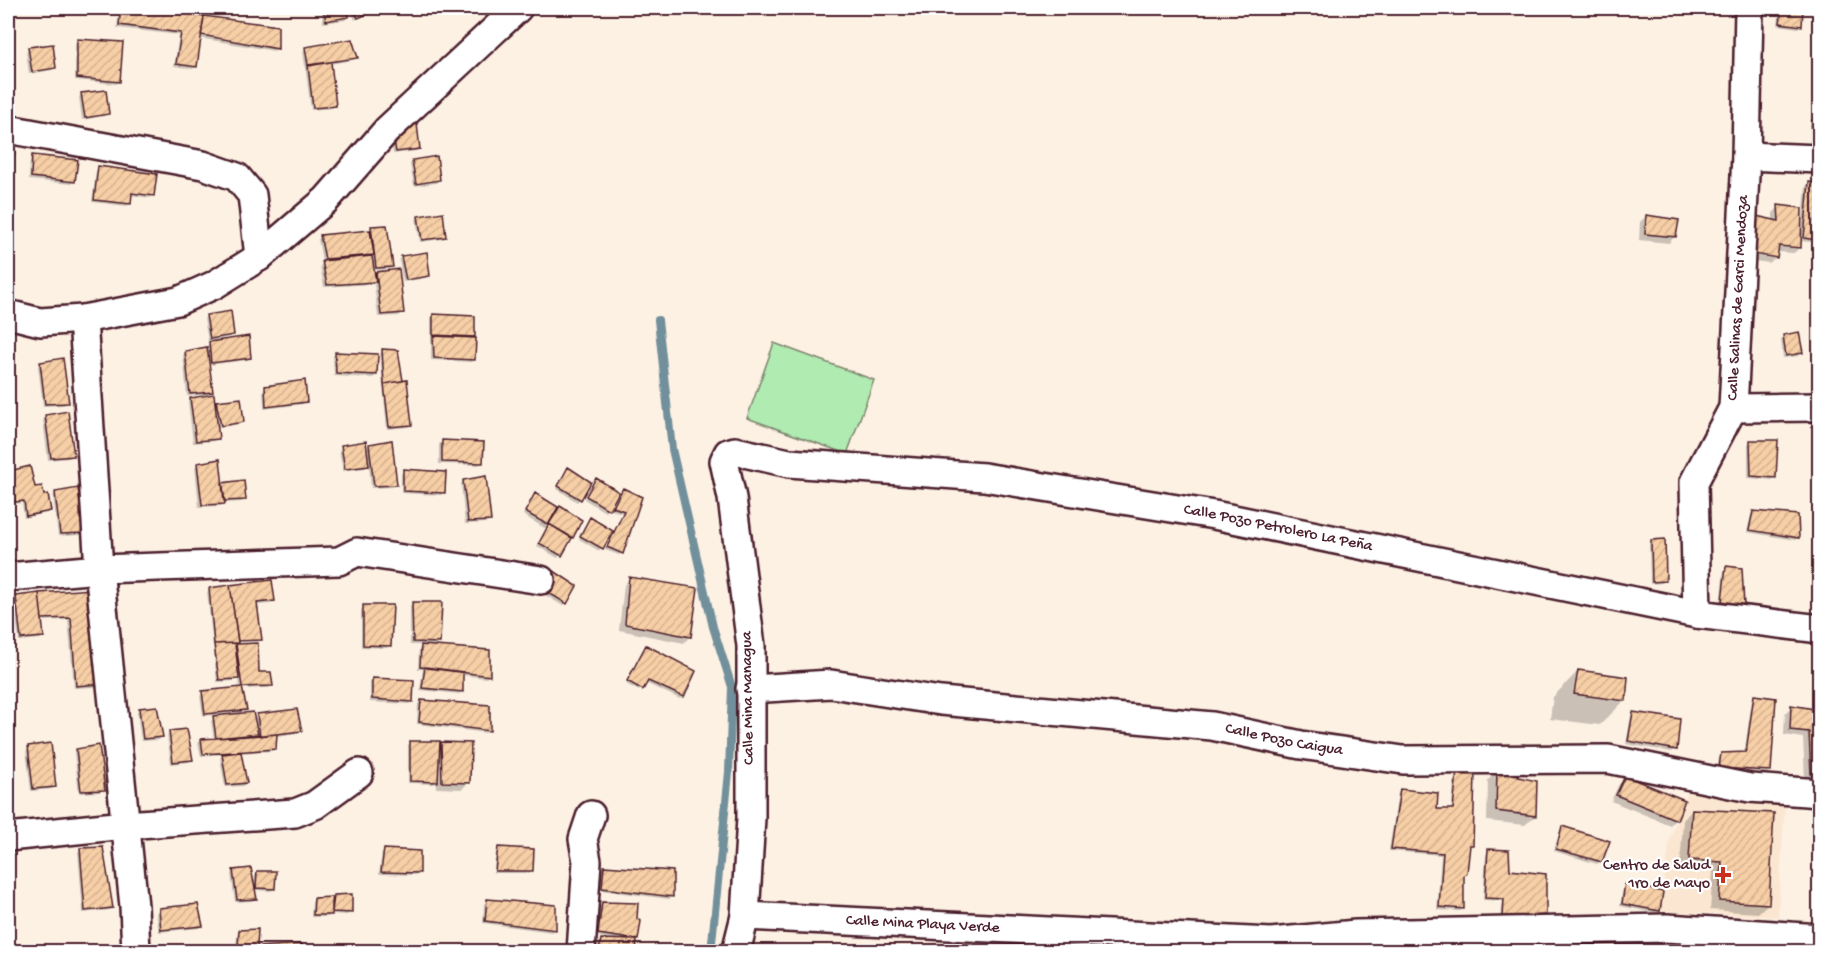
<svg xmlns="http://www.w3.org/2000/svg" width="1827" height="959" viewBox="0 0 1827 959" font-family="'Gochi Hand',sans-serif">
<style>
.built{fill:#fbe7d1}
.green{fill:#b0ebb1;stroke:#7d856e;stroke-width:1.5}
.shadow{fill:#0003}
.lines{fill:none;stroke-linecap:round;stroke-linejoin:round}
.stream{stroke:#71909b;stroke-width:8}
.building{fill:url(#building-hatch);stroke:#4a1f2b;stroke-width:1.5}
.minor-casing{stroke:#4a1f2b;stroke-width:32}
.minor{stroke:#fff;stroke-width:27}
.poi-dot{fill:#c8321e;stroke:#fff;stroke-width:2}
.labels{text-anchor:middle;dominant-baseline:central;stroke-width:4.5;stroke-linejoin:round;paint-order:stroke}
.street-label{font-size:16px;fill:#4a1f2b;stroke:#fff}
.poi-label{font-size:16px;fill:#4a1f2b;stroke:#fff;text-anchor:end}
</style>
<defs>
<pattern id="building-hatch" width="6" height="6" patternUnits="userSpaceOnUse" patternTransform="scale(1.5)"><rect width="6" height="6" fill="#f7cfa6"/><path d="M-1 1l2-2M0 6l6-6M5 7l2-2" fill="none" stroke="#d5b18f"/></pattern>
</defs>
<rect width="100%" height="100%" fill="#fdf1e4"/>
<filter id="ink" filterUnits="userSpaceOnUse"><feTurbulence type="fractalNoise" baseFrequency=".0167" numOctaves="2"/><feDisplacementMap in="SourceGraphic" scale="12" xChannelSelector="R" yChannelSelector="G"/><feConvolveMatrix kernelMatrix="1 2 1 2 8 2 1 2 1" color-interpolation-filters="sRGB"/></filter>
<g filter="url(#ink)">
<path class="built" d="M1687,793L1785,801L1778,917L1660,911L1670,838Z"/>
<path class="green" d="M774,343L874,380L847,454L747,418Z"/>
<path class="shadow" d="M119,8H137L276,27V48L274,51L199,38L196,66L193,69L174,66L179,35L117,28Z
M321,8H347L348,17L345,20L323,23Z
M350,8H383L355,20Z
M1780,8H1802L1800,25L1798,28L1778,25Z
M78,40L119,82L116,84L75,80V43Z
M306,48L356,58L353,60L330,64L335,106L332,108L311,110L303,51Z
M28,49L54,68L52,70L29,74L26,52Z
M81,95L107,113L104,116L82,120L79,97Z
M1820,121V146L1810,145V124L1813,122Z
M390,132L418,148L416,151L393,154Z
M33,156L74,181L71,184L29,180L30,159Z
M413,161L439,180L436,183L414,186L410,164Z
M98,168L153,195L150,198L130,195V204L127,206L92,202L96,171Z
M1809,183L1814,239L1811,242L1800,241V247L1794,253L1776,252V257L1769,263L1748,260L1773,221V213L1779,207L1800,231H1802L1806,186Z
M1646,216L1675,236L1669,243L1639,240L1640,222Z
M418,217L445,236L442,239L420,242L416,220Z
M371,228L391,266L389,269L373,270L374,274L397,270L402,313L399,316L378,317L374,284L324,287L320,266L325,261H322L318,239L321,237L368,232Z
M402,257L428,276L425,278L403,282L399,260Z
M433,315L473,337L470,340L474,359L471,362L431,360V318Z
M207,316L232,335L230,337L215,340V343L250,358L247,360L208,365L211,392L209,394L187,396L183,355L185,353L207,349V346L213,340L208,341L204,319Z
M1784,336L1802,353L1799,356L1783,358L1781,339Z
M382,351L410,425L408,427L387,429L380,354Z
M336,353L376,375L373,378L334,376L333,356Z
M41,363L67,402L64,405L43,406L38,366Z
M266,387L306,402L303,404L264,409L263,390Z
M191,399L214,406L217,403L243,421L240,424L216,428L217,438L214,441L193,443L188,402Z
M46,417L72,456L69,458L48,460L43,420Z
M1750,441L1774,477L1772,480L1748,478V444Z
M442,442L482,463L479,465L439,464V444Z
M369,446L395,484L393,487L371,488L369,465L365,468L343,471L339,450L342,447L366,449Z
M198,464L221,484L245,499L242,502L224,503L221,506L199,507L195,467Z
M404,471L444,492L441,495L401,493V474Z
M10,472L42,496L50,510L47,513L24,518L22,503L12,504L8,477Z
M566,472L580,499L577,502L557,489Z
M463,481L489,521L487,523L465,524L461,484Z
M594,482L608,509L605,512L584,499Z
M623,490L640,498L622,553L619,555L605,550L612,535L610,534L599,551L579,539L590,519L613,533L622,513L611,510Z
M56,493L82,532L79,535L58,536L53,496Z
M535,495L580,520L558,558L537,546L546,529L523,515Z
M1754,513L1798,537L1795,540L1747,532L1751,515Z
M1652,541L1665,580L1662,583L1650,584L1649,544Z
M1726,568L1742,605L1739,608L1720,604L1724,570Z
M551,576L575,587L563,606L542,593Z
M630,578L690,636L684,643L619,630L624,585Z
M271,582L274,601L271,604L256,605L260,639L227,642L228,645L258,642V673L271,686L269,688L241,689L245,709L239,715L253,720L258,715L301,731L298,734L276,736L275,748L272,751L240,753L245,783L243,786L225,787L220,758L224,754L201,756L198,743L201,740H214L211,721L214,718L234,716L233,713L203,716L200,696L203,693L239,689L238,678L235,681L217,682L207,592L210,589Z
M91,591L97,684L95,687L74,688L68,620L41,621L43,637L40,639L19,641L14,601L17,598L39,594Z
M413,603L439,642L433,647L489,675L486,678L462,675L461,692L459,694L420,690L423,669H418L419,649L423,645H410V606Z
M364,607L389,645L387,648L361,647V610Z
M646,647L683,696L680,699L645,683L639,691L626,684Z
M1578,671L1625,700L1600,725L1550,719L1553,697Z
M372,679L412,701L409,704L370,702V682Z
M1755,697L1770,770L1767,773L1717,770L1719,758L1722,755L1744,754L1752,700Z
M421,701L488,730L486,733L417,724L418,704Z
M1791,707L1820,712V781L1805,780L1803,738L1784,735L1785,713Z
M139,709L161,737L159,740L141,741L137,712Z
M1634,713L1675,749L1672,752L1626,744L1631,716Z
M170,732L191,760L189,762L171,764L167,735Z
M410,743L438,748L442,744L468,783L462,789L436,788V781L434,784L408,783V745Z
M29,748L55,787L52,789L31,791L26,751Z
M77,750L103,789L100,792L79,793L74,753Z
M1498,770L1516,778L1535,816L1525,825L1487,821L1488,780Z
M1458,773L1472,844L1469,847L1462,875V909L1460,911L1437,910L1441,855L1389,851L1398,793L1400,791L1436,810L1451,811L1455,776Z
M1626,778L1676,819L1670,825L1611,801L1619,784Z
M1692,810L1768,904L1758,913L1710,910L1713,871L1680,869L1683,820Z
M1562,828L1600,861L1597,864L1554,851L1560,831Z
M81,849L112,907L109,910L83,913L78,852Z
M499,849L532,870L529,873H493L496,852Z
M385,851L418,872L415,875L379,874L382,853Z
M1489,851L1544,914L1542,917L1501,920L1502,901L1483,900L1486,854Z
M604,867L672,896L669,899L600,890L601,870Z
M233,871L254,885L255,875L258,873L274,888L271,891L254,890L255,899L252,901L235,902L231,874Z
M1625,885L1658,910L1655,913L1620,906L1623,888Z
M334,897L350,912L347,915L331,914L328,917H311L312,902L314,899H332Z
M487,901L554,929L552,932L483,923L484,904Z
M602,904L636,939L635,952H597L598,943L601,940L612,941V939L596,936L600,906Z
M159,910L202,926L199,928L159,932L156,912Z
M240,931L256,947L253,949H236L237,934Z
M1114,945H1133V952H1088L1090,948L1109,951Z
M926,949H989V952H924Z"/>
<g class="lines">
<path class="stream" d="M658,320L672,449L713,627L732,687L729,772L711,952"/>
</g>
<path class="building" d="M121,8H146L204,16L197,67L176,64L181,33L119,25Z
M323,8H348L349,17L326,21Z
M353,8H382L358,18Z
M1782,8H1803L1802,26L1780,23Z
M204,16L278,26V49L201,35Z
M77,39L123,42L120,82L77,78Z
M352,39L358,58L308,65L305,47Z
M53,44L56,68L32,72L28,47Z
M8,54L13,55L8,100Z
M331,62L336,106L313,108L308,66Z
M106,90L109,114L85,118L81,93Z
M1812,120H1820V143H1812Z
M417,124L420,149L396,152L392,128Z
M8,149L15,150L12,171H8Z
M32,155L78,160L75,182L31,177Z
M437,156L440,180L416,184L412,160Z
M98,166L157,174L154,196L132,193L131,204L94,200Z
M1809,182L1820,184V214L1816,240L1804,238Z
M1778,205L1802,208L1801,248L1779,246L1777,258L1754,254L1756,216L1779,221Z
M443,212L446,237L422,240L418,216Z
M1646,215L1679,220L1676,237L1645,234Z
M387,225L393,267L376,268L371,226Z
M370,230L374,255L325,259L320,235Z
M427,252L430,276L406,280L401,256Z
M372,256L376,282L327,285L322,261Z
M399,269L404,313L381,315L376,272Z
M231,311L234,335L210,339L206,315Z
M433,314L475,316V337L433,335Z
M1799,332L1803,353L1786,356L1783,335Z
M249,336L251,358L211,363L209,342Z
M433,336L476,338L475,360L434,358Z
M207,347L213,392L190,394L185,351Z
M382,349L398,350L403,381L384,384Z
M335,352L378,354L377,375L336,373Z
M63,358L69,403L45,404L40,362Z
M305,380L307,402L266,407L265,386Z
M407,380L412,425L389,427L384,384Z
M214,394L219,439L196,441L190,398Z
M241,398L244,422L221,426L216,401Z
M68,411L74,456L51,458L45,415Z
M392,440L397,485L374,486L369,444Z
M442,440L484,442L483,463L442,462Z
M1750,440H1778L1776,478L1751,476Z
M366,441L369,466L345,469L341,445Z
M220,459L225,504L202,505L197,463Z
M30,466L35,487L42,486L44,495L48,494L51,511L26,516L24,501L15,502L9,471Z
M568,467L591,482L581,500L558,486Z
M403,469L446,472L445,493L403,491Z
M486,476L491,521L468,522L463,480Z
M596,478L619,492L609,510L586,496Z
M244,480L246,500L224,501L222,483Z
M78,488L84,533L60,534L55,492Z
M623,488L642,497L623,554L607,547L624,511L613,507Z
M535,493L558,507L548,525L525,512Z
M560,506L582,520L573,538L549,524Z
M1753,511L1798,515L1799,538L1749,530Z
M590,517L613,531L603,549L580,536Z
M549,524L572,538L562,556L539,543Z
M1665,539L1666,581L1652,582L1651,540Z
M1726,566L1742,568L1744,606L1722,601Z
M554,571L577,586L567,604L544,590Z
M629,577L698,588L691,637L625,624Z
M272,580L275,601L257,603L262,640L238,641L230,585Z
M230,585L238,643L214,644L209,588Z
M92,589L99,684L76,686L71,618L42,619L39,593Z
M39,593L44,637L21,639L16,596Z
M412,602H442L440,643L413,642Z
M363,605H393L391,646L363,645Z
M235,643L239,679L219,680L214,644Z
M258,643L259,672H271L273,686L242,687L236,644Z
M421,645L490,650V676L420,667Z
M646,645L696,671L684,697L648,681L643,690L627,681Z
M425,667L463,672V692L422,688Z
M1578,670L1628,677L1626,701L1574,694Z
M372,678L414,680L413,702L372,699Z
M242,687L247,710L205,714L202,691Z
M1754,695L1776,698L1771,771L1719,768L1721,753L1746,752Z
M421,700L490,705V731L419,722Z
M1791,705L1820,710V775L1811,774L1809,732L1790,730Z
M157,706L163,737L143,739L139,708Z
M297,709L302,731L260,736L257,714Z
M253,712L258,734L216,738L213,716Z
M1633,712L1680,719L1677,750L1628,741Z
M187,729L193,760L173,762L169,731Z
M277,734L276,749L203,754L201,739Z
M410,741H440L438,782L410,781Z
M441,742L471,743L470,783L442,782Z
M51,743L56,787L33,789L28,746Z
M99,745L105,790L81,791L76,749Z
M241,752L247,783L227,785L222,754Z
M1497,769H1519L1518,777L1537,781L1536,816L1496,811Z
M1457,772L1475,773L1473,845H1470L1467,873L1464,875V909L1439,907L1443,853L1391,849L1400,789L1438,793L1437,809H1453Z
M1625,776L1685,800L1677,820L1616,795Z
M1692,809L1774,813L1769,904L1719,901L1722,862L1689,860Z
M1562,826L1610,841L1602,862L1556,849Z
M103,847L113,908L85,911L80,848Z
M498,847L534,849L533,871H495Z
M384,849L420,851V873L381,872Z
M1488,849L1509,850L1510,870L1546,874V915L1503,918L1504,899L1485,898Z
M604,866L673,871V897L602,888Z
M251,868L257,899L237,900L233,870Z
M257,871H276L275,889L256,888Z
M1625,883L1663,892L1660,911L1622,904Z
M352,894V913L332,912L334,895Z
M332,897V915H313L314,898Z
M487,899L556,905V930L485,921Z
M602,902L638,903L637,919L641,921L638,940L598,934Z
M198,904L203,926L161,930L159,908Z
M258,929L257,947H238L239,930Z
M601,939L637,940L636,952H599Z
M302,944L303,952H258L257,947Z
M850,945H871V952H850Z
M1090,946H1110V952H1090Z
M990,947V952H950L949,949Z"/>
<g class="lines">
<g class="minor-casing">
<g id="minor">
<path d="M8,129L203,165L237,177L252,195L259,257"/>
<path d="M1746,156L1820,159"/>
<path d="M8,314L40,322L83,319L178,301L214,285L259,257L326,200L387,130L518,8"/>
<path d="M83,319L99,569L134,906L136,952"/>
<path d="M1733,408L1820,407"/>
<path d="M8,577L99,569L339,561L357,552L541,580"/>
<path id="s1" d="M1697,614L1694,482L1733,408L1746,156L1749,8"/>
<path id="s2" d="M750,689L831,684L941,701L1212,726L1301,745L1403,760L1608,759L1750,788L1820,793"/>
<path d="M8,837L125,825L295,813L315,805L359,773"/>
<path id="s3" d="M745,916L1271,942L1356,934L1667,928L1820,938"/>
<path d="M581,952L587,861L583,839L591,815"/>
<path id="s4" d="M736,952L745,916L751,818V646L732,498L724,461L728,453L735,451L789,463L984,477L1098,496L1214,515L1697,614L1820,629"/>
</g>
</g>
<use href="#minor" class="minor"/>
</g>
</g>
<path class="poi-dot" d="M1720 866h6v6h6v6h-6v6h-6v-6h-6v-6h6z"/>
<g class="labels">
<g class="street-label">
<text stroke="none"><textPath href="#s1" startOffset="326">Calle Salinas de Garci Mendoza</textPath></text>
<text stroke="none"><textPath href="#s4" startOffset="1060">Calle Pozo Petrolero La Peña</textPath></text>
<text transform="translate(749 698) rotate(-91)">Calle Mina Managua</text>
<text stroke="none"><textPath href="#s2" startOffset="538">Calle Pozo Caigua</textPath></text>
<text stroke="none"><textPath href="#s3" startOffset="178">Calle Mina Playa Verde</textPath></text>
</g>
<g class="poi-label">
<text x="1710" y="866">Centro de Salud<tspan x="1710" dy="18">1ro de Mayo</tspan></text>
</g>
</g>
<rect width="1827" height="959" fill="none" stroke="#fff" stroke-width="30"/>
<rect x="15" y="15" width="1797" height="929" fill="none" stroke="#4a1f2b" stroke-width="2" filter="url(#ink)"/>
</svg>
